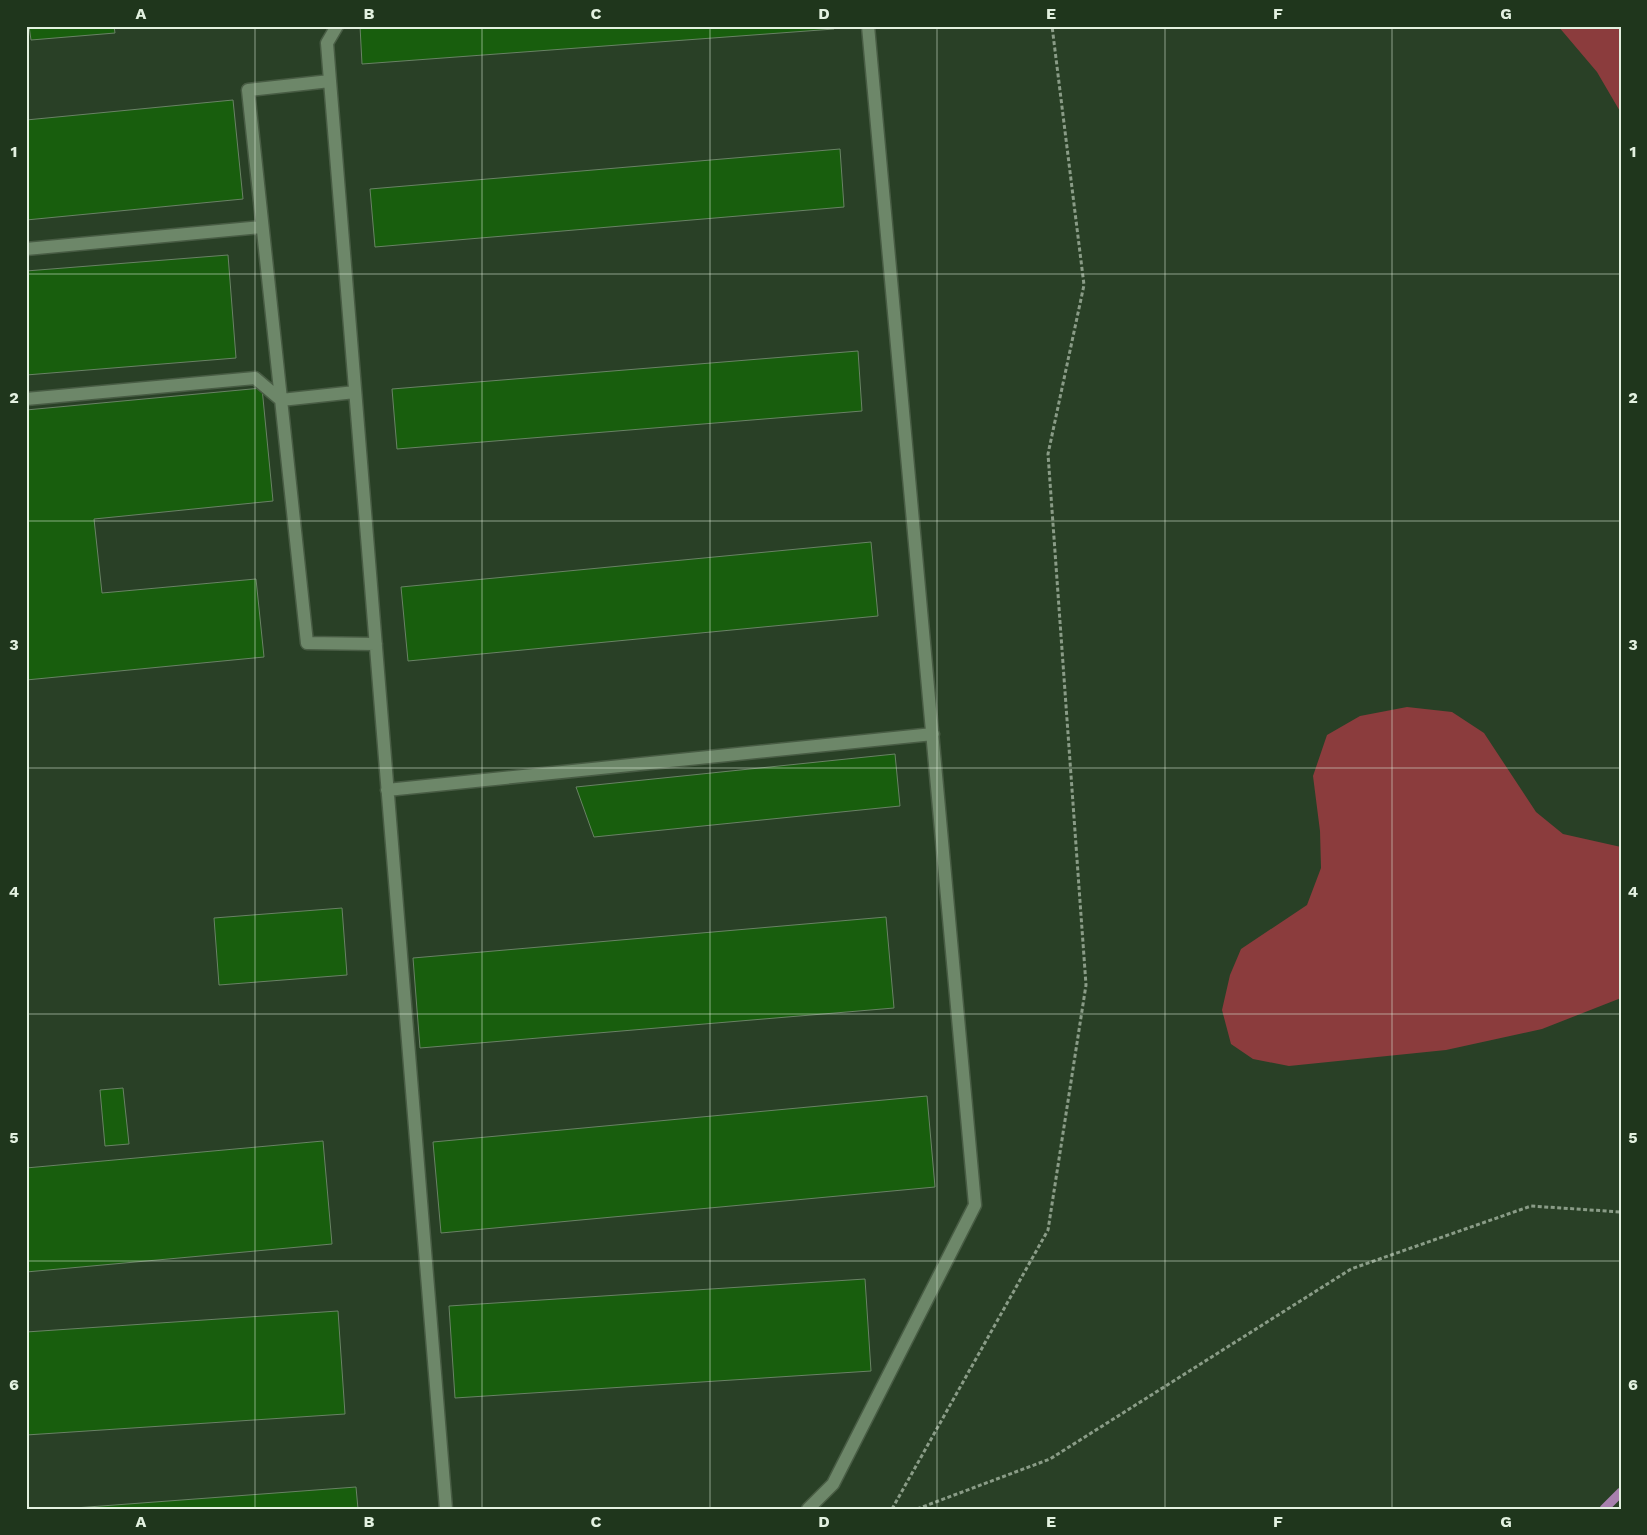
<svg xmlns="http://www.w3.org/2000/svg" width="1647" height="1535" viewBox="0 0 1647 1535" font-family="'Work Sans',sans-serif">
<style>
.green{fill:#8b3c3d}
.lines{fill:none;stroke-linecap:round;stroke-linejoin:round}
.stream{stroke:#a880ae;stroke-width:9}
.building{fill:#185e0d;stroke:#698265}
.minor-casing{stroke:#485c44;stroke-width:15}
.path{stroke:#8a9c87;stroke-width:3;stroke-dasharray:4 2.5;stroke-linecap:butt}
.minor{stroke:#6d8769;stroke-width:12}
.grid{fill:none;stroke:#e3f1e0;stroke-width:1;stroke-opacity:0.55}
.neatline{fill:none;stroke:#e3f1e0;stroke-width:2}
.grid-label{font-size:16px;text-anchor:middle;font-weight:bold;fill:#e3f1e0}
</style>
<rect width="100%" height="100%" fill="#294026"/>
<path class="green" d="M1558,26H1621V113L1597,72Z
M1407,707L1452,712L1484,733L1536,812L1563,834L1621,847V998L1542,1029L1446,1050L1289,1066L1253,1059L1231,1044L1222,1010L1230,975L1241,949L1307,905L1321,868L1320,831L1313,776L1327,735L1360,716Z"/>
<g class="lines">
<path class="stream" d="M1604,1509L1621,1492"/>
</g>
<path class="building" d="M29,26H114L115,33L31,40Z
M360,26H834V29L362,64Z
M233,100L243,199L26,220V120Z
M840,149L844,207L375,247L370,189Z
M228,255L236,358L26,375V271Z
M858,351L862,411L397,449L392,389Z
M262,388L273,501L94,519L102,593L256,579L264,657L26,680V410Z
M871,542L878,616L408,661L401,587Z
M895,754L900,806L594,837L576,787Z
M342,908L347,975L219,985L214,918Z
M886,917L894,1008L420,1048L413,958Z
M123,1088L129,1144L105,1146L100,1090Z
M927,1096L935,1187L441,1233L433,1142Z
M323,1141L332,1244L26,1272V1168Z
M865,1279L871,1371L455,1398L449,1306Z
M338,1311L345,1414L26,1435V1332Z
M356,1487L358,1509H61Z"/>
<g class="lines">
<g class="minor-casing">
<path id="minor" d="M337,26L327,43L330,81L446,1509
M330,81L248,90L307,643L376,644
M26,249L262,227
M26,399L255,378L281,400L355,392
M387,790L933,734
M808,1509L833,1484L975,1205L868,26"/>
</g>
<path class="path" d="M892,1509L1048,1230L1086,985L1048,454L1084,285L1052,26
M917,1509L1050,1459L1351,1269L1531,1206L1621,1212"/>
<use href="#minor" class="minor"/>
</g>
<path class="grid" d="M255,26V1509M482,26V1509M710,26V1509M937,26V1509M1165,26V1509M1392,26V1509M26,274H1621M26,521H1621M26,768H1621M26,1014H1621M26,1261H1621"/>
<rect width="1647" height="1535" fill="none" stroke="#1f361c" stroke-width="55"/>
<rect x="28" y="28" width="1592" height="1480" class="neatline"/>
<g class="grid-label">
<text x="141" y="19">A</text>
<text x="369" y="19">B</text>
<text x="596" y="19">C</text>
<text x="824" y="19">D</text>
<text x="1051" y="19">E</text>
<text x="1278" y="19">F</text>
<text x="1506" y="19">G</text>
<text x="14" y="157">1</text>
<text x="1633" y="157">1</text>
<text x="14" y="403">2</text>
<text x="1633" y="403">2</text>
<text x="14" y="650">3</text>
<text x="1633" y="650">3</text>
<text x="14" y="897">4</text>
<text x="1633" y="897">4</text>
<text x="14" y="1143">5</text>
<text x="1633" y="1143">5</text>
<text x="14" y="1390">6</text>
<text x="1633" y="1390">6</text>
<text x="141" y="1527">A</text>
<text x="369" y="1527">B</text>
<text x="596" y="1527">C</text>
<text x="824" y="1527">D</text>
<text x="1051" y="1527">E</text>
<text x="1278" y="1527">F</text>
<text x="1506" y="1527">G</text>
</g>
</svg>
